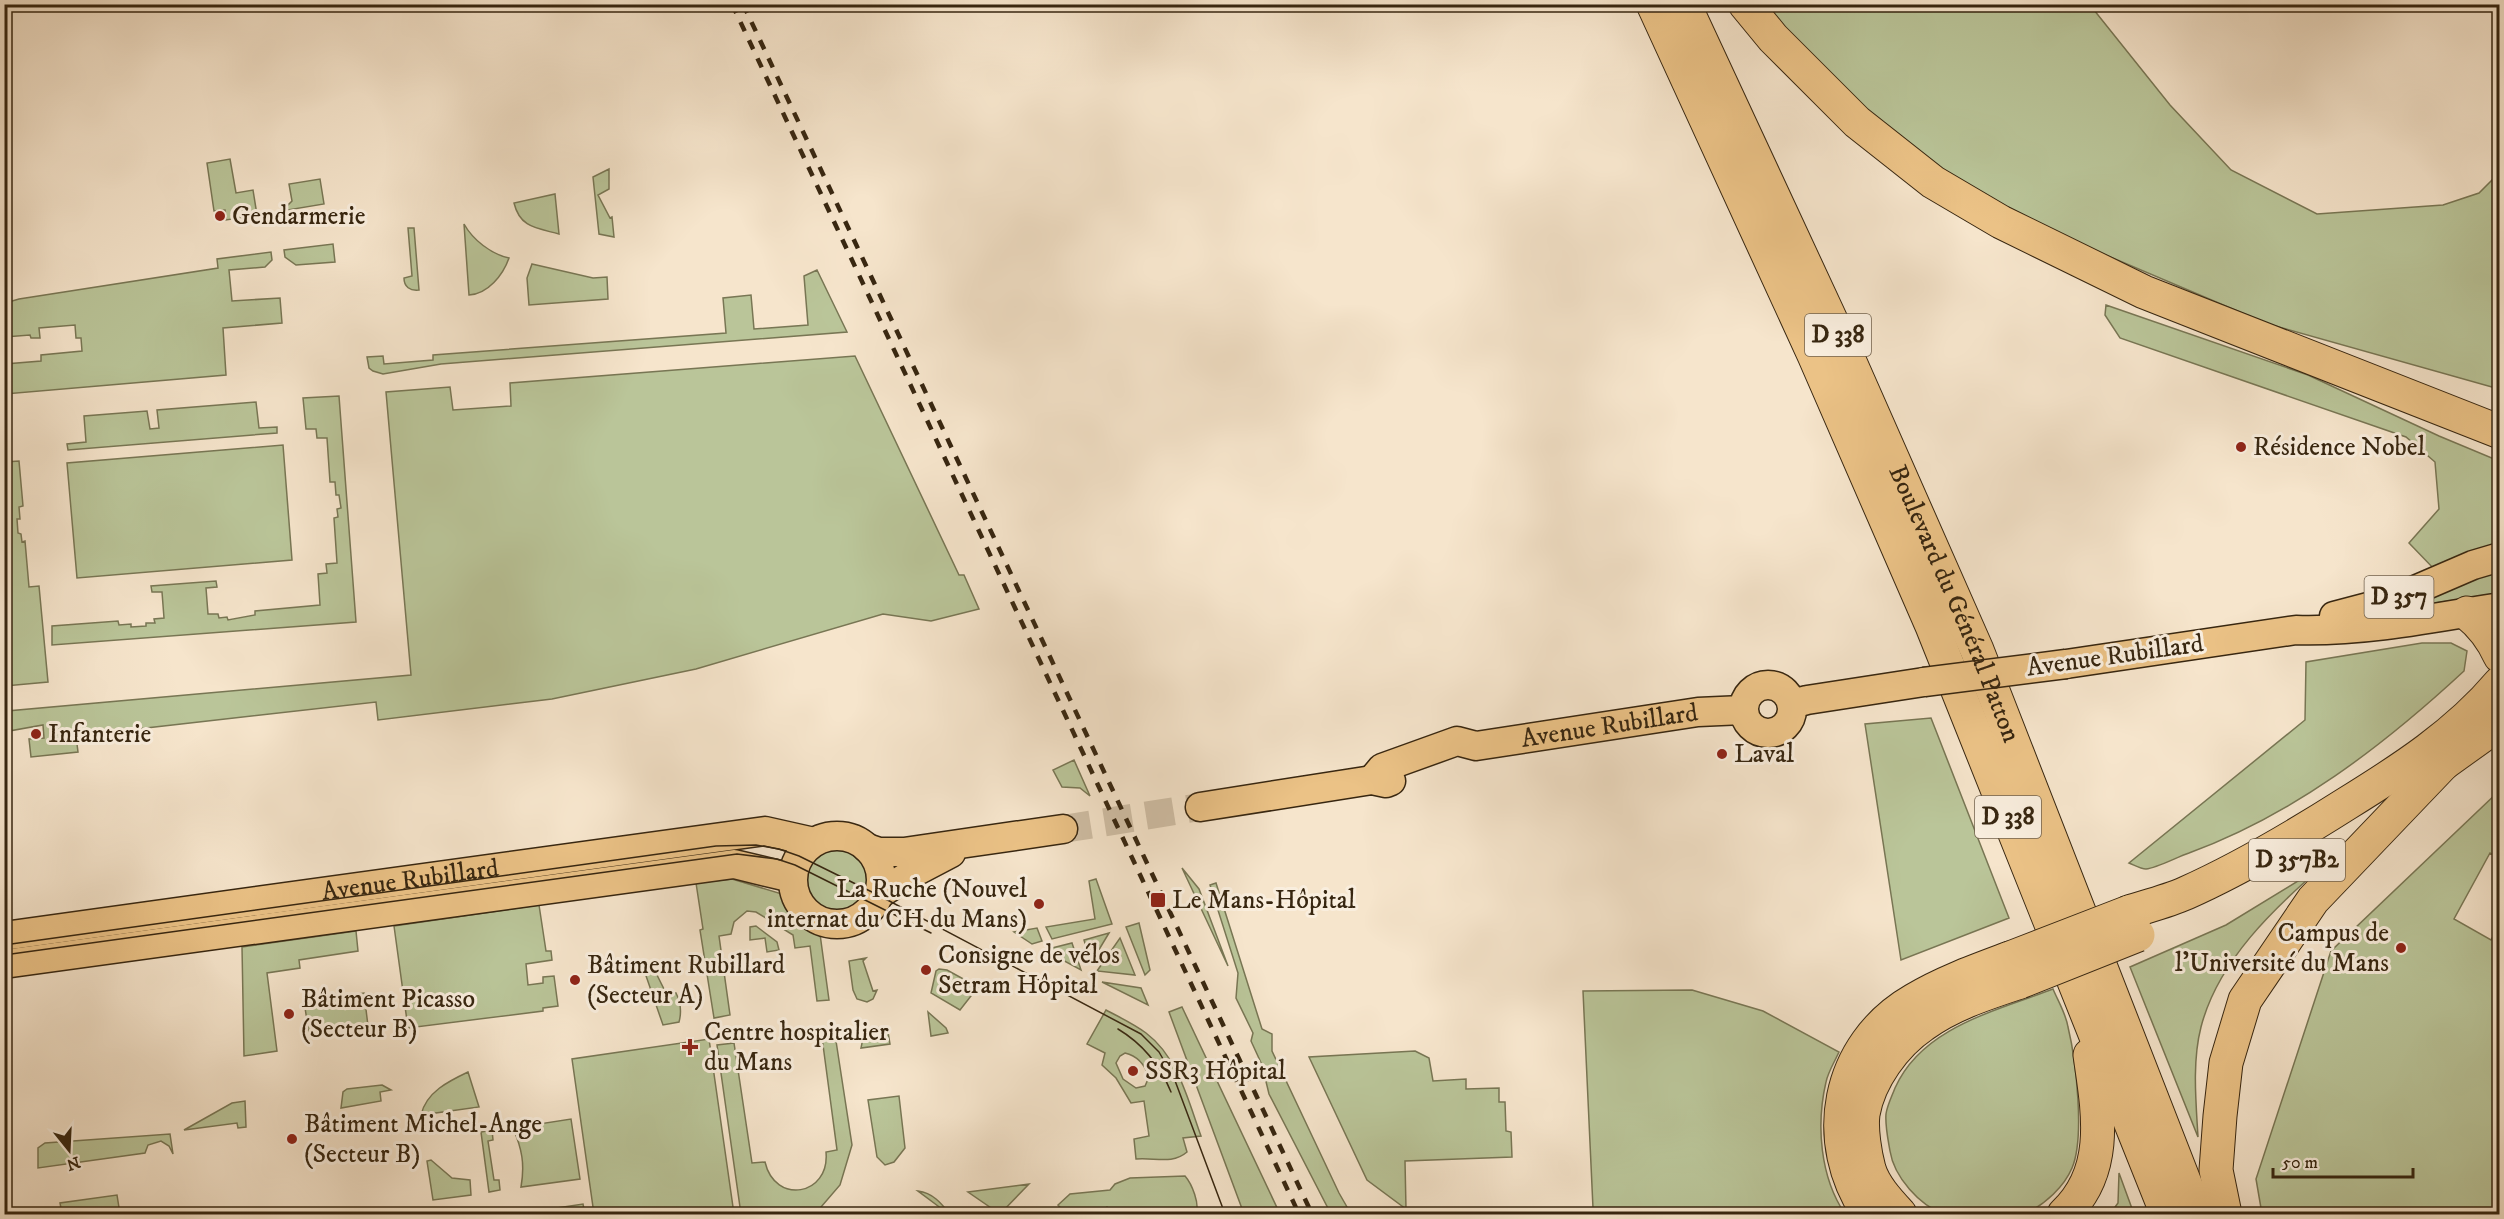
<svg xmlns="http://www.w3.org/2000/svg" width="2504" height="1219" viewBox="0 0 2504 1219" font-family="'IM FELL DW Pica',serif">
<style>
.green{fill:#bac599;stroke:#787654;stroke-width:1.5;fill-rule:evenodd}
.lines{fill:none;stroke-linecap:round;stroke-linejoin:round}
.major-tunnel{stroke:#d0bfa6;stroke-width:28;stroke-dasharray:28 14;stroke-linecap:butt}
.major-casing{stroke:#372610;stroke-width:31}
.highway-casing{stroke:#372610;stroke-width:35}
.major{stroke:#ebc286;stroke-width:28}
.highway{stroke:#ebc286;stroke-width:33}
.tram{stroke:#372610;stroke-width:1.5}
.rail{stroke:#372610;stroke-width:4.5;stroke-dasharray:10 10;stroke-linecap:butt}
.major-bridge-casing{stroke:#372610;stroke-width:31;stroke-linecap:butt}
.highway-bridge-casing{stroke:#372610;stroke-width:35;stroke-linecap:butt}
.major-bridge{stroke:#ebc286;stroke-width:28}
.highway-bridge{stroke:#ebc286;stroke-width:33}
.poi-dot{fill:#8f2418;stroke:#f9eede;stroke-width:2}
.labels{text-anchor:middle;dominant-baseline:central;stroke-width:6;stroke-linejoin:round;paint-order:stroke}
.shield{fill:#f9eede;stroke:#71624e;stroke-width:1.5}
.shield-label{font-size:24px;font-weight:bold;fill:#372610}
.poi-label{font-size:26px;fill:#372610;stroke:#f9eede;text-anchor:start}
.street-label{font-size:26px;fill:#372610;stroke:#f9eede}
</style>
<rect width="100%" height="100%" fill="#f6e5cc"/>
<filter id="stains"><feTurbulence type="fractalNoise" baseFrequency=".00333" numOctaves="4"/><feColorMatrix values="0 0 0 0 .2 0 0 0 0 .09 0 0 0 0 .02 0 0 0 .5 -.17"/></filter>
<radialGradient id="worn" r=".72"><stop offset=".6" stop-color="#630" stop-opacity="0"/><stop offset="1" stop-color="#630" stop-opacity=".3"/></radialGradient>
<path class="green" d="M1763,5H2090L2170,105L2231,170L2317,214L2443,205L2479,193L2499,173V389L2268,324L2054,233L1939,170L1856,102Z
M230,159L236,193L253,190L257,215L226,220L225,210L214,211L207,163Z
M609,169V189L598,195L610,218L612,217L614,237L599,234L593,177Z
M320,179L324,204L282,211L292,201L289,184Z
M555,194L559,234C537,228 520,228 514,203Z
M464,224C473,240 491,254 509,258C503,275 488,294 469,295Z
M408,228H414L419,290C410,291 404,287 404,278L412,276Z
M333,244L335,262L296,265L285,257L284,250Z
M271,252L272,260L265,267L229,270L232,301L280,298L282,323L223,328L226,375L5,394V364L41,361V355L82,351L81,338H76L75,325L39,328L40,338H31L30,335L5,337V303L19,299L218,268L217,259Z
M532,264L593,278L607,277L608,299L529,305L527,278Z
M817,270L847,332L441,364L383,374L373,371L369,368L367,357L383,356L384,364L433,360V355L726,333L723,298L751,295L754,329L808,325L804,276Z
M2106,305L2308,375L2439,436L2499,461V549L2435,570L2409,543L2439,509L2435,462L2406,437L2120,338L2105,315Z
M855,356L959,575H964L979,609L931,621L883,614L696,669L552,699L378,720L376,702L76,736L78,752L31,757L29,739L44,738L43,725L9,731L7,711L411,675L386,392L450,387L453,410L511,406L510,383Z
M339,396L356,622L52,645V626L118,621L119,625L131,624V627L146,626V623H155L154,619L164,618L162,592H152L151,586L216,581L217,587L206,588L208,614H218L219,618L227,617L228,620L255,615V611L320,605L318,574L327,573L326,564L337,563L334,518L338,517L337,509L341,508L339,495H336L335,482H330L327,438H317L316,429H306L303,398Z
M256,402L259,428L277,427V433L68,450L67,444L86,442L84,416L147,411L150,429L159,428L157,410Z
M283,445L292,560L77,578L67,463Z
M19,461L23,506L19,507L20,519H17L18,533L21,534L22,542L25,541L29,587L39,586L48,682L5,686V462Z
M2499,570V593L2397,609Z
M2422,643H2451L2467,651L2464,671C2383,746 2293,815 2189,853C2177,857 2157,868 2146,869C2141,869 2134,865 2129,863L2305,720L2306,662Z
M1931,718L2009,918L1901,960L1865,724Z
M1074,760L1090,796L1080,788L1062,787L1053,770Z
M2499,791V858L2490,853L2454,919L2491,940L2499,925V1214H2262L2256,1179L2331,951Z
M807 880a30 30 0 1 1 60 0a30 30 0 1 1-60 0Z
M2324,865C2274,908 2218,961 2201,1027C2192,1062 2196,1102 2198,1137L2130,967L2226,925Z
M1182,868L1199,889L1228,966Z
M732,879L782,894C789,914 801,926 820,934L829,1000L817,1001L810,946L795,948L793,935L756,912L747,911L734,922L731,934L719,936L730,1015L714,1018L700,930L703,929L696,883Z
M1096,879L1112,924L1052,939L1046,927L1095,919L1089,881Z
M1216,883L1262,1029L1272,1034V1051L1339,1193L1351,1214H1331L1269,1094L1262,1065L1251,1041L1253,1033L1236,998L1238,973L1210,885Z
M539,905L546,951H551L552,960L526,964L528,985L543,983V977L554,976L558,1006L543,1008V1011L408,1028L394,926Z
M1139,923L1150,970L1145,975L1126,927Z
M756,926L777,942L779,950L767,952L765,938L750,940V927Z
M1037,928L1042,941L1032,944L1014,932Z
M356,931L358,951L299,960L300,968L267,973L277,1051L244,1056L242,947Z
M1109,933L1091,963L1084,940Z
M1120,938L1135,975L1097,971Z
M1072,943L1081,970L1044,950Z
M866,958L863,961L873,991L877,990L873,999L867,1002L857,999L853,990L849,961Z
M653,967L665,991L676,993C681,1003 682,1011 679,1022L663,1025L644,970Z
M939,969L947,970L978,987L960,1010L931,993L936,971Z
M1102,982L1141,988L1148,1005Z
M2053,989C2058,1001 2066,1014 2068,1027C2076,1060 2085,1138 2072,1168C2064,1187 2045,1204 2027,1213C2016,1219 1960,1214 1944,1214C1920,1206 1894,1177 1890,1151C1888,1139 1885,1126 1886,1114C1887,1106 1892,1096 1895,1088C1922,1027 1996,1011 2053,989Z
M1692,990L1763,1011L1839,1052C1835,1061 1828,1072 1826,1082C1816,1125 1820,1177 1845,1214H1719L1715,1211L1593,1208L1583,991Z
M364,993L368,1026L309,1034L304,1001Z
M1182,1007L1280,1214H1244L1169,1012Z
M1106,1010C1119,1017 1134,1024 1146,1033C1178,1057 1188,1100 1201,1136L1183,1138L1187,1152C1172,1165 1154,1157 1136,1159L1134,1139L1149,1136L1144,1101L1131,1103L1116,1078L1102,1065L1105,1053L1087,1044ZM1125,1053C1138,1056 1145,1065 1149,1077L1145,1086L1136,1088L1123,1079L1116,1063L1120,1056Z
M928,1012L946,1028L948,1033L931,1036Z
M874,1027L882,1028L888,1032L890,1044L861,1048L864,1033Z
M834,1028L852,1145L840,1185L815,1214H741L717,1045L734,1043L752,1163L765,1162C775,1205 830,1196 826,1152L837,1150L821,1030Z
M709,1039L734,1214H594L572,1059Z
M1415,1051L1429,1058L1433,1081L1466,1079V1089L1499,1088V1102H1505L1506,1131L1511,1132L1512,1157L1405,1161L1406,1209L1367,1180L1309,1057Z
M468,1072L479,1107L421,1115C426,1092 449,1081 468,1072Z
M382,1085L391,1090L380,1092L381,1101L341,1108L343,1092L347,1089Z
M899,1096L905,1148L894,1162L885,1165L877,1157L868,1100Z
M245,1101L246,1127L238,1128L237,1123L184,1130L232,1103Z
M571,1119L580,1179L521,1187C525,1164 522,1149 513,1128Z
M492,1130L493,1140L488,1141L494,1180H499L500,1190L489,1192L481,1132Z
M170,1134L173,1154L169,1146L161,1141L148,1145L145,1153L38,1168V1148L45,1143Z
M431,1160L452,1178L470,1180L471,1195L433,1200L427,1161Z
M2119,1173L2134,1214H2110L2118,1203Z
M1185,1176C1192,1184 1200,1204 1196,1214H1120L1117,1212L1113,1214L1107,1207L1098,1214H1066L1058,1205L1070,1194L1110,1190L1115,1184L1130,1178Z
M1029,1184L1000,1214L968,1192Z
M918,1191C933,1193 941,1203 950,1214H942L946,1212Z
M117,1195L120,1214H62L60,1203Z
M583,1204L585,1214H524V1213Z"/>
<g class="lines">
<path class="major-tunnel" d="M1063,829L1200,807"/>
<g class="major-casing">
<g id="major">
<path d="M2334,616L2387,602L2473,565L2500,557"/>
<path d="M2066,664L2296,630C2364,632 2433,618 2500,607"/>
<circle cx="1768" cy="709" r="24"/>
<path d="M1792,704L1807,700L1924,682"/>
<path id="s1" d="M1372,780L1382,768L1457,741L1476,746L1698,712L1743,710"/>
<path d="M1200,807L1372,780L1386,783L1391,781"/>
<circle cx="837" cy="880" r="44"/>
<path d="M867,848L879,852H904L1063,829"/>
<path d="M878,895L911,874L951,853"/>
<path id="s2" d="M4,936L765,831L814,842"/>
<path d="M4,964L734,864L792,878"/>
</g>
</g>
<g class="highway-casing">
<g id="highway">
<path d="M1653,4L1814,355L1932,626L2167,1214"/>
<path id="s3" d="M1684,4L1842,344L1977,650L2197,1214"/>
<path d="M1745,4L1773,38L1857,122L1933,182L2001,222L2144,292L2500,432"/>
<path d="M2467,613C2482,625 2492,638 2500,656"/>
<path d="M2433,771L2500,723"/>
<path d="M2129,912C2148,906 2168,901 2186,893C2242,868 2294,837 2346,804C2401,770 2457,734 2500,683"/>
<path d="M1869,1214C1819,1142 1836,1045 1914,1000C1944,982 1978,970 2010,958"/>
<path d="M1900,1214C1888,1201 1874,1186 1869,1169C1865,1154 1861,1130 1863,1114C1869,1079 1895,1044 1923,1025C1952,1004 1987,993 2020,982"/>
<path d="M2064,1214C2110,1171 2098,1111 2090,1055"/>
<path d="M2225,1214L2216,1170L2220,1116L2226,1063L2245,1000L2313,900L2444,763"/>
</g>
</g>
<use href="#major" class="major"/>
<use href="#highway" class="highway"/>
<path class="tram" d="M4,945L716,846L756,845L779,849L799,856L878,895L1141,1034L1159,1052L1174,1078L1225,1214
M4,955L737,854L777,859L795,865L931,933
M1118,1029C1143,1044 1160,1065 1171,1092"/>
<path class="rail" d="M732,4L1299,1214
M743,4L1312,1214"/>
<g class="major-bridge-casing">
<path id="major-bridge" d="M1924,682L2066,664"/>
</g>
<g class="highway-bridge-casing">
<path id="highway-bridge" d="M2010,958L2129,912
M2020,982L2138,935"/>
</g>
<use href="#major-bridge" class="major-bridge"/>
<use href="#highway-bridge" class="highway-bridge"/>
</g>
<g class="poi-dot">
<circle cx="220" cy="216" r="6"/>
<circle cx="2241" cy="447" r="6"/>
<circle cx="36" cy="734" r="6"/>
<circle cx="1722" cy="754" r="6"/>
<rect x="1150" y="892" width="16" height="16" rx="3"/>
<circle cx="1039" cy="904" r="6"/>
<circle cx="2401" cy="948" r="6"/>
<circle cx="926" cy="970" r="6"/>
<circle cx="575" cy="980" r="6"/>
<circle cx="289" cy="1014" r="6"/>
<path d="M687 1038h6v6h6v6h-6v6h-6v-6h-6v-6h6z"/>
<circle cx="1133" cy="1071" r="6"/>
<circle cx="292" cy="1139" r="6"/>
</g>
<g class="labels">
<g class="shield">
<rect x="1805" y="314" width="66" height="42" rx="4.5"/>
<rect x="2364.5" y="576" width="69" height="42" rx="4.5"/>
<rect x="1975" y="796" width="66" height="42" rx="4.5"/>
<rect x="2249" y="839" width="96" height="42" rx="4.5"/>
</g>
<g class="shield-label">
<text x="1838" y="335">D 338</text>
<text x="2399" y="597">D 357</text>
<text x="2008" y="817">D 338</text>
<text x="2297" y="860">D 357B2</text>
</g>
<g class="poi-label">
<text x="232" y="216">Gendarmerie</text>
<text x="2253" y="447">Résidence Nobel</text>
<text x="48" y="734">Infanterie</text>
<text x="1734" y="754">Laval</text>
<text x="1027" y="889" text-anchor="end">La Ruche (Nouvel<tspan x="1027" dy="30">internat du CH du Mans)</tspan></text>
<text x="1172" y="900">Le Mans-Hôpital</text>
<text x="2389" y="933" text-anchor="end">Campus de<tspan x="2389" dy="30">l'Université du Mans</tspan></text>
<text x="938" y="955">Consigne de vélos<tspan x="938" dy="30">Setram Hôpital</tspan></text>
<text x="587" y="965">Bâtiment Rubillard<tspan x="587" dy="30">(Secteur A)</tspan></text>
<text x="301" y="999">Bâtiment Picasso<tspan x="301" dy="30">(Secteur B)</tspan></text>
<text x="704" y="1032">Centre hospitalier<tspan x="704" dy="30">du Mans</tspan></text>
<text x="1145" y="1071">SSR3 Hôpital</text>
<text x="304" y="1124">Bâtiment Michel-Ange<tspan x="304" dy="30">(Secteur B)</tspan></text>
</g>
<g class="street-label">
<text stroke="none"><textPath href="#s3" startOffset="658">Boulevard du Général Patton</textPath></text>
<text transform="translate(2115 656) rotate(-8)">Avenue Rubillard</text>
<text stroke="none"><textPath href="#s1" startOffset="250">Avenue Rubillard</textPath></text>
<text stroke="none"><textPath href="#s2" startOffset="410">Avenue Rubillard</textPath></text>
</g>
</g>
<rect width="2504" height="1219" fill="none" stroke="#f6e5cc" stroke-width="24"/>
<rect x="6" y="6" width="2492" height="1207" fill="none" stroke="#372610" stroke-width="3"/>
<rect x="12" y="12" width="2480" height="1195" fill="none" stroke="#372610" stroke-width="1.5"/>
<g transform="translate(69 1150) rotate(162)" stroke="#f9eede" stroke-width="4.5" paint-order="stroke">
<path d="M0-4.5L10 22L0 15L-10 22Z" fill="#372610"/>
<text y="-9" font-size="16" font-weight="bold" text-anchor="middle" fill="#372610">N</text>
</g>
<path d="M2273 1168v9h140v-9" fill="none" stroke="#372610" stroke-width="3"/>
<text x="2282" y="1168" font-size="18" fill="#372610" stroke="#f9eede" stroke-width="4.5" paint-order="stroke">50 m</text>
<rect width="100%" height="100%" filter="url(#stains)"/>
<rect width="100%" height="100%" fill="url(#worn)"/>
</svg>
